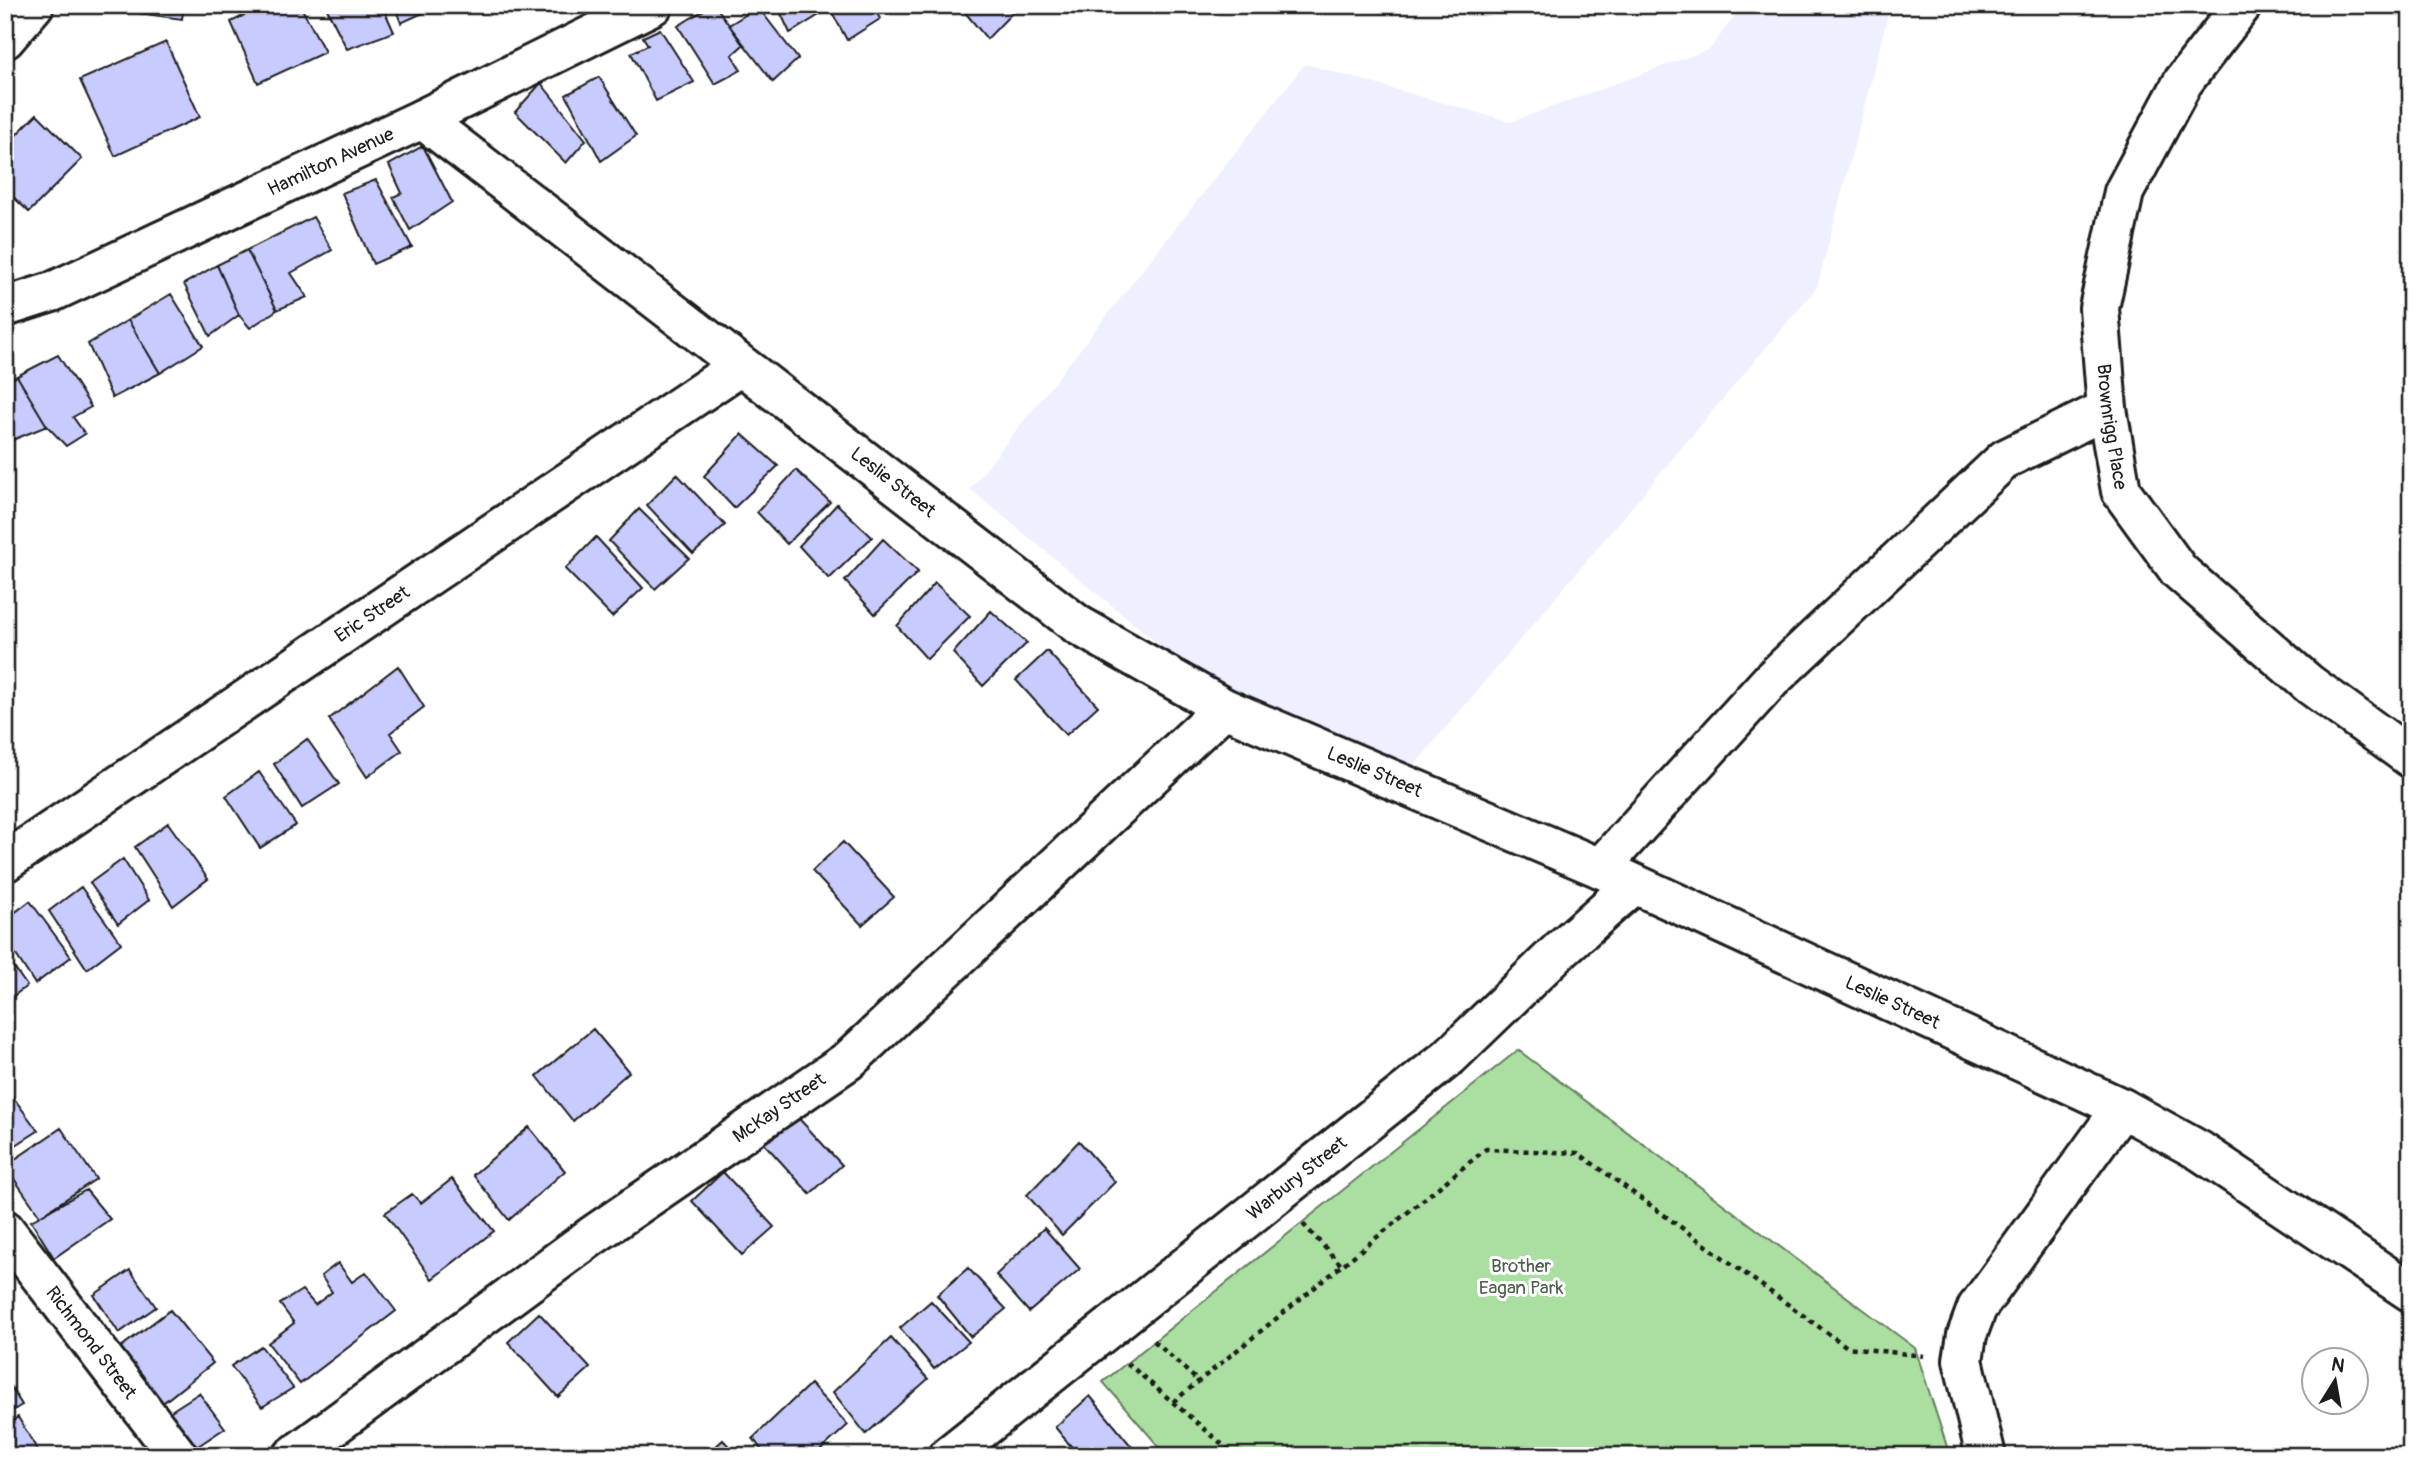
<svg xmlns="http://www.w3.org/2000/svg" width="2416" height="1461" viewBox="0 0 2416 1461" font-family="Pangolin,sans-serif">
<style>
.built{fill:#eeefff}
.green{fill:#abdfa1;stroke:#647e5e;stroke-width:2}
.building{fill:#c7cbfe;stroke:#1c1c1c;stroke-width:2}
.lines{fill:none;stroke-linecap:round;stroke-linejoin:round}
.minor-casing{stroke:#1c1c1c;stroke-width:44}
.major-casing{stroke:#1c1c1c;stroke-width:44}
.path{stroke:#1c1c1c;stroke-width:4.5;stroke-dasharray:5 5;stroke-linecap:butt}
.minor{stroke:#fff;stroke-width:38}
.major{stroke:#fff;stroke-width:38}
.labels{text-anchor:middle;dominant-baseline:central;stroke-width:6;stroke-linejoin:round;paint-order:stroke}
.street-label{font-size:19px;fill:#1c1c1c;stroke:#fff}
.park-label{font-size:19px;fill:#4e604b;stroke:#fff}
</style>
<rect width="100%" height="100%" fill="#fff"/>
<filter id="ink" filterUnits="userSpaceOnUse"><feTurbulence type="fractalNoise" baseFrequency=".0143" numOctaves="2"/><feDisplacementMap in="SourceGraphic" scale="14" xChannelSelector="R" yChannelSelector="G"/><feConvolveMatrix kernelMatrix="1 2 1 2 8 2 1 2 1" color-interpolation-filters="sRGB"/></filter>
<g filter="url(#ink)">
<path class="built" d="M1743,5H1895L1888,15L1817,287L1411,769L1269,707L1177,659L970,489L1305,64L1511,122L1710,49Z"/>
<path class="green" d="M1518,1050L1915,1348L1950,1456H1167L1103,1382Z"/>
<path class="building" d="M138,5H184L182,19L137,13Z
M265,5H300L325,52L258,83L231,22Z
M325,5H382L394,32L347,49Z
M394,5H440L401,23Z
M712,5H715L743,45L732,55L741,70L715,84L678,26Z
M777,5H821L824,12L790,33Z
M828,5H873L880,19L847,40Z
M883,5H900L902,8L888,13Z
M959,5H1004L1012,13L987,39Z
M758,7L798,59L773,82L729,25Z
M660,29L694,82L656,101L631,53L648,45L643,37Z
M166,42L200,117L115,156L80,80Z
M599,77L636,136L601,161L566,95Z
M541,83L586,140L566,163L515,112Z
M37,114L82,159L29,212L5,189V146Z
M423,146L452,202L410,230L393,197L402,193L389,165Z
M376,180L412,247L373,264L342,193Z
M313,217L332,250L291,273L307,297L277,310L247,250Z
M247,250L277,310L250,328L239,315L217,265Z
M217,265L239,315L210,336L184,284Z
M171,294L203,346L160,373L128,320Z
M128,320L160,373L112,398L88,344Z
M58,355L91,407L73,417L85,434L66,446L47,426L17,376Z
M17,376L47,426L5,443V382Z
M742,434L778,466L734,508L704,476Z
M796,470L830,502L787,544L757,512Z
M677,474L725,525L693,554L647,505Z
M837,504L872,537L829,579L799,546Z
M639,509L689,558L655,589L609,541Z
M596,537L643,588L612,617L565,569Z
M883,539L918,572L875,614L845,581Z
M935,583L970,616L927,659L897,626Z
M991,611L1027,643L983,686L953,653Z
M1047,651L1098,706L1066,735L1016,680Z
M398,666L424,707L390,733L402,751L367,777L329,719Z
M307,739L339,784L302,808L274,764Z
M259,772L296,825L260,848L226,796Z
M168,823L208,879L173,906L135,847Z
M843,842L894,897L862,925L812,871Z
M123,859L149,900L118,924L90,883Z
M81,887L121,943L87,969L49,911Z
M30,901L71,957L35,984L5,938V920Z
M5,955L27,986L5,1002Z
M593,1029L629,1072L573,1121L537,1076Z
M10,1093L38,1131L5,1152V1096Z
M791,1110L842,1165L810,1194L760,1139Z
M529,1127L565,1171L509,1220L473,1175Z
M61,1128L96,1179L40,1216L5,1166Z
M1079,1141L1115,1182L1062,1235L1027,1195Z
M723,1172L774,1227L742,1255L692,1201Z
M452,1179L494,1231L432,1279L385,1213L412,1194L421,1203Z
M86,1190L110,1219L54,1258L31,1221Z
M1044,1228L1080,1269L1029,1312L996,1275Z
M338,1263L352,1282L366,1272L396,1311L300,1384L268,1343L294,1323L280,1304L302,1290L315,1305L332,1292L321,1276Z
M968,1268L1006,1309L971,1337L937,1295Z
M130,1270L156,1307L119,1333L94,1295Z
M931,1301L969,1342L934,1369L900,1328Z
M170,1310L213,1363L159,1406L117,1350Z
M539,1313L590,1368L558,1397L508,1342Z
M891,1338L928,1379L866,1434L833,1392Z
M261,1346L293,1388L262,1407L231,1366Z
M5,1378L22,1405L5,1415Z
M810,1384L848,1425L814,1456H766L753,1438Z
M199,1393L225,1428L195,1448L168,1413Z
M1090,1396L1137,1453L1134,1456H1079L1055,1427Z
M18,1417L41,1456H5V1426Z
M723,1440L738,1456H705Z"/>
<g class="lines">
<g class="minor-casing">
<g id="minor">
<path id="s1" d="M2242,5L2183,82L2124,192L2099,308L2107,409L2121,491L2179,571L2309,684L2411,758"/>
<path id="s2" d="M422,119L1078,625L1224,708L1600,868L2122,1108L2200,1151L2411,1292"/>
<path id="s3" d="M5,307L52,292L422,119L653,5"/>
<path id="s4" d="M5,862L740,366"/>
<path d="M1600,868L1771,680L2005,459L2107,409"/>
<path id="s5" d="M5,1230L178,1456"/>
<path id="s6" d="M293,1456L592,1236L849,1060L1224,708"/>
<path id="s7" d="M948,1456L1449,1057L1560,950L1633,885"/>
<path d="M1986,1456L1963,1360L1967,1335L1977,1308L2122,1108"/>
</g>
</g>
<g class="major-casing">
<path id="major" d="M5,39L34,5"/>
</g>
<path class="path" d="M1303,1224L1342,1266
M1154,1341L1199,1382
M1127,1363L1236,1456
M1173,1402L1486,1149L1578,1153L1847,1347L1924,1356"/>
<use href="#minor" class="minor"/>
<use href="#major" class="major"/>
</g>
</g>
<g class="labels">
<g class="street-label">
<text stroke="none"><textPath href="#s3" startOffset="357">Hamilton Avenue</textPath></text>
<text stroke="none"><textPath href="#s1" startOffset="460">Brownrigg Place</textPath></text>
<text stroke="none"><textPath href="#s2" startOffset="595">Leslie Street</textPath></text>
<text stroke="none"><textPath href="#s4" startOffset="443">Eric Street</textPath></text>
<text stroke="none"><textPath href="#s2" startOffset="1160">Leslie Street</textPath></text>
<text stroke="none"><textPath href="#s2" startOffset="1727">Leslie Street</textPath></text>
<text stroke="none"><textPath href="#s6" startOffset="598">McKay Street</textPath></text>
<text stroke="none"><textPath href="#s7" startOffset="446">Warbury Street</textPath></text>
<text stroke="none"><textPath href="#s5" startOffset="142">Richmond Street</textPath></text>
</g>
<g class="park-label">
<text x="1521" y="1266">Brother<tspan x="1521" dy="22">Eagan Park</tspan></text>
</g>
</g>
<rect width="2416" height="1461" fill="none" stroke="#fff" stroke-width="28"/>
<rect x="14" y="14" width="2388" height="1433" fill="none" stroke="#1c1c1c" stroke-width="2.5" filter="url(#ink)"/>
<g transform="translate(2335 1381) rotate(11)"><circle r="33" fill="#ffffff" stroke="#a4a4a4" stroke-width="2"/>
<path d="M0-5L12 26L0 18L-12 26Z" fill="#1c1c1c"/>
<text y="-10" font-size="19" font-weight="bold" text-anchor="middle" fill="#1c1c1c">N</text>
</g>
</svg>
